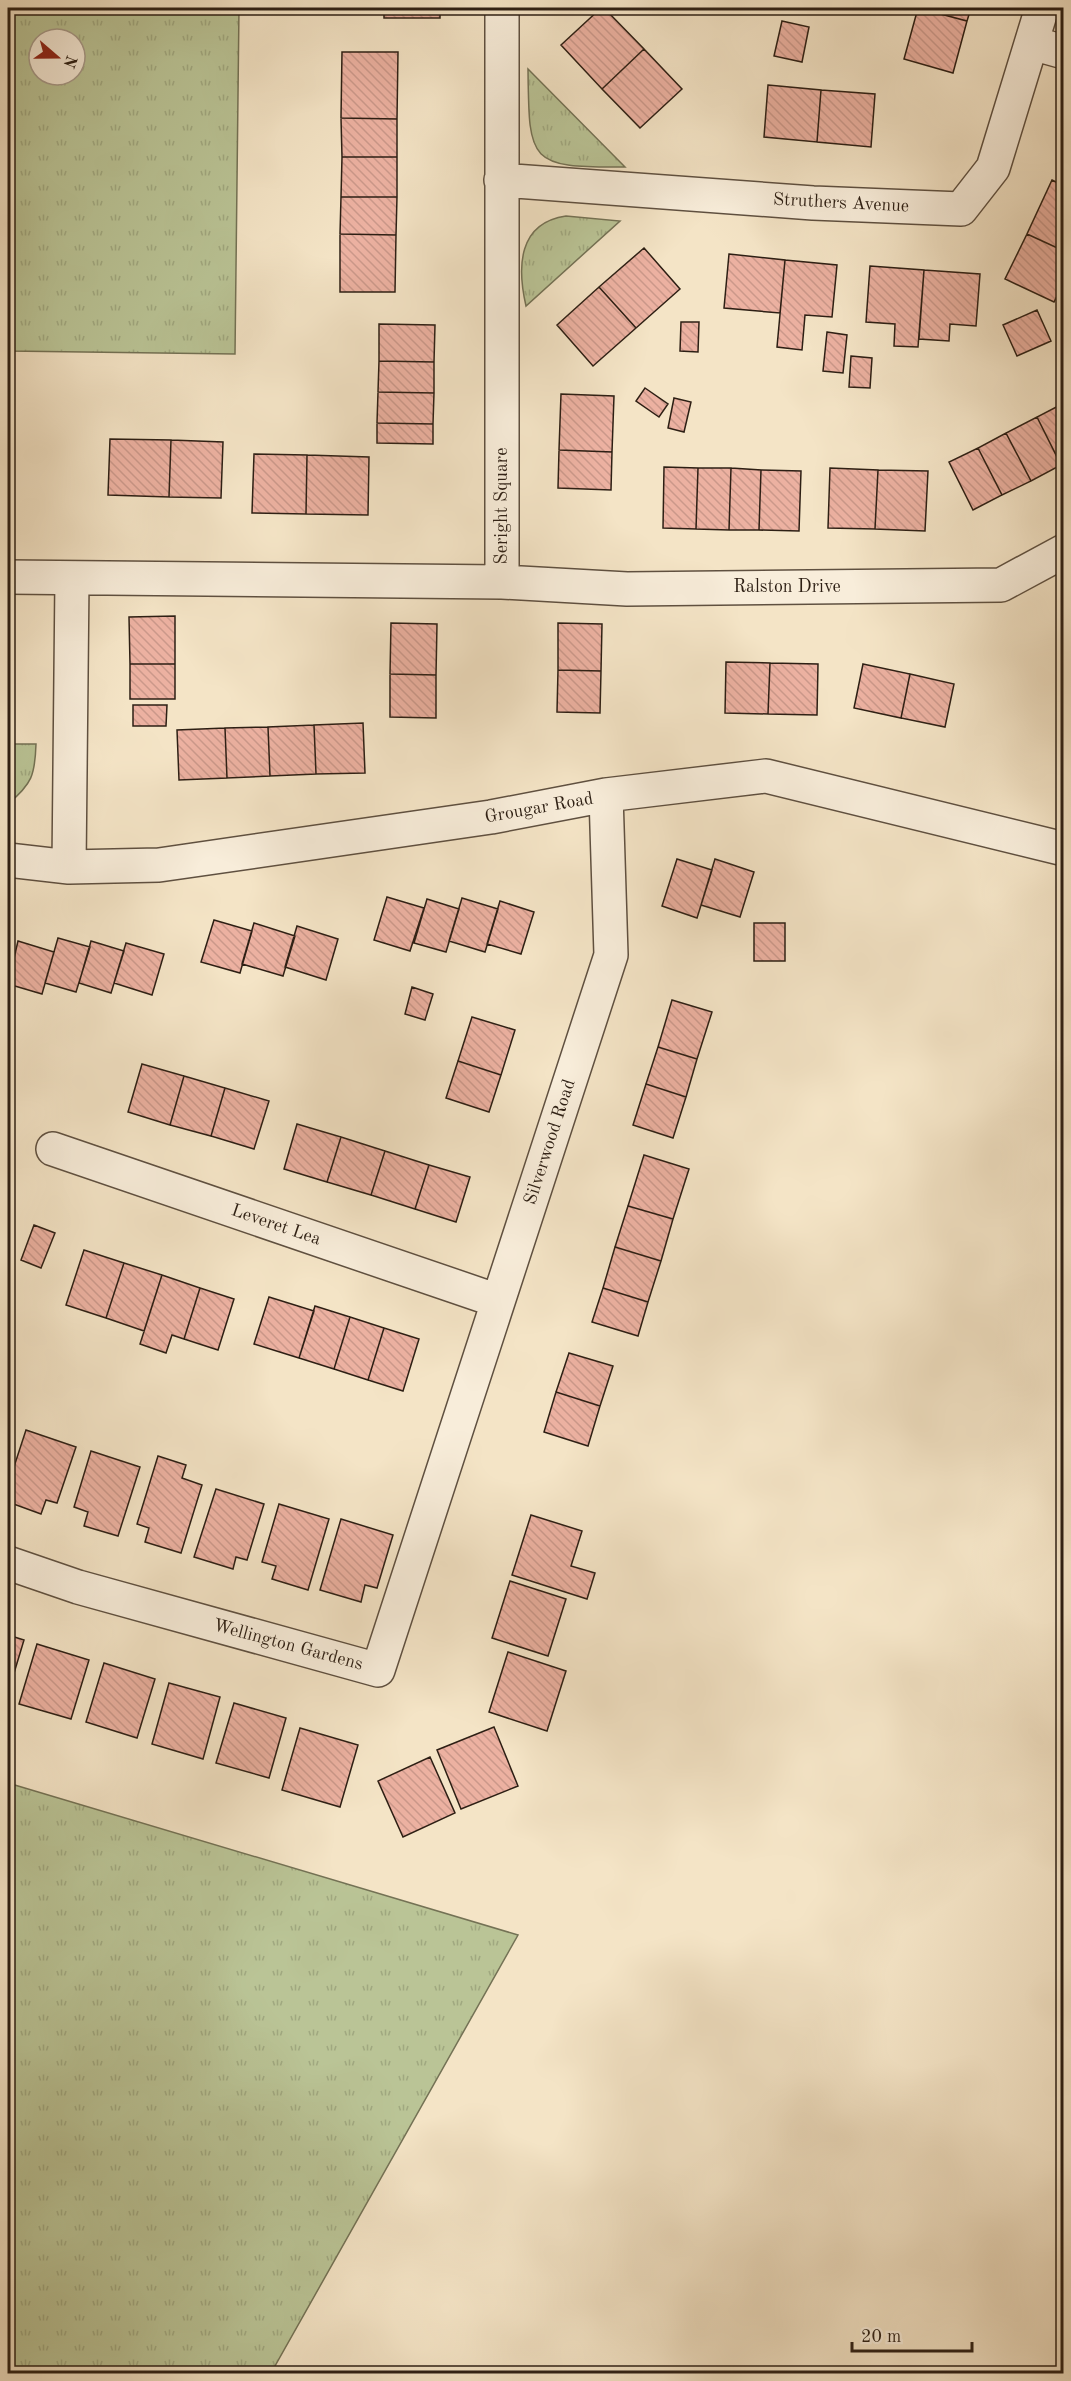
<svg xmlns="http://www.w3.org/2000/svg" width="1071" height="2381" viewBox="0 0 1071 2381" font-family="'Old Standard TT',serif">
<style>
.grass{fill:url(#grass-tufts);stroke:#747255;stroke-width:1.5;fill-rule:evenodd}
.building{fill:url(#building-back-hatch);stroke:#2d1f14;stroke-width:1.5}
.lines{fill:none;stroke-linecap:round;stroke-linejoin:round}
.minor-casing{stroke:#5f5040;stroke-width:36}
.minor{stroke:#f8edda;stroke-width:33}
.labels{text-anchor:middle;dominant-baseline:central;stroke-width:6;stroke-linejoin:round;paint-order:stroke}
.street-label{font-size:18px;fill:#2d1f14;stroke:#f8edda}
</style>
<defs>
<pattern id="grass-tufts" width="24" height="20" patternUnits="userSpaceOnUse" patternTransform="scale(1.5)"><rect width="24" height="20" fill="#bac496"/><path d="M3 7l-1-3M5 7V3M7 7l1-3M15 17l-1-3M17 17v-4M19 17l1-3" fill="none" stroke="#a0a880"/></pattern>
<pattern id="building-back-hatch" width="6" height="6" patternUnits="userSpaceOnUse" patternTransform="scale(1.5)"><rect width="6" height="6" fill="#ecb1a1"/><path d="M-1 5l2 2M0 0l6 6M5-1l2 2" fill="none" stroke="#cb988a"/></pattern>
</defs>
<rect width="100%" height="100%" fill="#f4e4c6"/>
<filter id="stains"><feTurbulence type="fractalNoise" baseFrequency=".00333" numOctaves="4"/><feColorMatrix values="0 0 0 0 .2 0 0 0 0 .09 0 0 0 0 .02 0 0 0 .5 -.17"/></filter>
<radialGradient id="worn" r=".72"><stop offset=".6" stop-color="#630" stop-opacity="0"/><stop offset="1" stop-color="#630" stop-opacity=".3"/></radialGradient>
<path class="grass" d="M8,8H239L235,354L8,351ZM39,39H75V75H39Z
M528,69L625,167C528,168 529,162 528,69Z
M566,216L620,221L526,306C517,267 518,223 566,216Z
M8,744H36C35,775 32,784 8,804Z
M8,1783L518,1935L271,2373H8Z"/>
<path class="building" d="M384,8H440V18H384Z
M601,8H604L644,49L602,89L561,45Z
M918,8H971L967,21Z
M918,8L967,21L953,73L904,59Z
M782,21L809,27L802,62L774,56Z
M644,49L682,89L640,128L602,89Z
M342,52H398L397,119L341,118Z
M768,85L821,90L817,142L764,137Z
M821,90L875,94L871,147L817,142Z
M341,118L397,119V157H342Z
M342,157H397V197H341Z
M1052,180L1064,186V251L1027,234Z
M341,197H397L396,235L340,234Z
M340,234L396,235L395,292H340Z
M1027,234L1064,251V282L1054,302L1005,279Z
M644,248L680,289L636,328L599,287Z
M729,254L785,260L780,313L724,308Z
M785,260L837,265L832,317L805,315L802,350L777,347Z
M870,266L924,270L918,347L894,346L895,324L866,322Z
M924,270L980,274L976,326L950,324L949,341L919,339Z
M599,287L636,328L593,366L557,325Z
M1037,310L1051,341L1017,356L1003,325Z
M681,322H699L698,352L680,351Z
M379,324L435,325L434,362L379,361Z
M827,332L847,335L843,373L823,371Z
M851,356L872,358L870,388L849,387Z
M379,361L434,362V393L378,392Z
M645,388L668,404L659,417L636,401Z
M378,392L434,393L433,424L377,423Z
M561,394L614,396L612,452L559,450Z
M674,398L691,402L684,432L668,428Z
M1064,403V464L1061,465L1037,417Z
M1037,417L1061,465L1031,481L1006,433Z
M377,423L433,424V444L377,443Z
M1006,433L1031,481L1002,495L978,448Z
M110,439L171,440L169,497L108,495Z
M171,440L223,442L221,498L169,497Z
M978,448L1002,495L973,510L949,462Z
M559,450L612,452L611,490L558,488Z
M254,454L307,455L306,514L252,513Z
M307,455L369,457L368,515L306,514Z
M664,467L698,468L696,529L663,528Z
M698,468H731L729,530L696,529Z
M731,468L761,470L759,530H729Z
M830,468L878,470L875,529L828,528Z
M761,470L801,471L799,531L759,530Z
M878,470L928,471L925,531L875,529Z
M175,616V664H130L129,617Z
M391,623L437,624L436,675L390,674Z
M558,623L602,624L601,671L558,670Z
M726,662L770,663L768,714L725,713Z
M770,663L818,664L817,715L768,714Z
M130,664H175V699H130Z
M863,664L910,674L901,718L854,708Z
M558,670L601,671L600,713L557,712Z
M390,674L436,675V718L390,717Z
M910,674L954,684L945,727L901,718Z
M133,705H167L166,726H133Z
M363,723L365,773L316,774L314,725Z
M314,725L316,774L270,776L268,727Z
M268,727L270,776L227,778L225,728Z
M225,728L227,778L179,780L177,730Z
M677,859L712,870L697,918L662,906Z
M715,859L754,872L740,917L701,905Z
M387,897L424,908L410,951L374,940Z
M462,898L498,909L485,952L449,941Z
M427,899L459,909L446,952L414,943Z
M500,901L534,912L521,954L487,944Z
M214,920L252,931L240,973L201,962Z
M254,923L295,936L283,976L242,964Z
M754,923H785V961H754Z
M297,926L338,939L326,980L285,967Z
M58,938L90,947L76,992L45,983Z
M18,941L54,952L42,994L8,984Z
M91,941L124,951L111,993L79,983Z
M126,943L164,954L152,995L114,983Z
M412,987L433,994L425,1020L405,1014Z
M672,1000L712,1012L697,1059L658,1047Z
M472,1017L515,1030L501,1075L458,1061Z
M658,1047L697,1059L686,1097L646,1084Z
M458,1061L501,1075L489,1112L446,1098Z
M142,1064L184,1076L170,1125L128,1112Z
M184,1076L225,1088L211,1136L170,1125Z
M646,1084L686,1097L673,1138L633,1125Z
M225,1088L269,1101L254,1149L211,1136Z
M297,1124L341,1137L327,1182L284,1169Z
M341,1137L385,1151L371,1195L327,1182Z
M385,1151L429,1165L415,1209L371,1195Z
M644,1155L689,1169L673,1219L628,1206Z
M429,1165L470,1177L456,1222L415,1209Z
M628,1206L673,1219L661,1261L615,1247Z
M34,1225L55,1233L41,1268L21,1260Z
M615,1247L661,1261L648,1302L603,1288Z
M84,1250L124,1263L106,1318L66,1305Z
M124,1263L162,1275L144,1331L106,1318Z
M162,1275L200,1288L184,1339L172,1335L166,1353L140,1344Z
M200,1288L234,1299L218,1350L184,1339Z
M603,1288L648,1302L638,1336L592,1322Z
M269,1297L314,1311L299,1358L254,1344Z
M315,1306L350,1317L334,1369L299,1358Z
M350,1317L384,1328L368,1380L334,1369Z
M384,1328L419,1339L403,1391L368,1380Z
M569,1353L613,1366L600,1406L556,1392Z
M556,1392L600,1406L588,1446L544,1432Z
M26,1430L76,1447L57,1503L46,1500L41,1514L8,1502V1485Z
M91,1451L140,1467L118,1536L84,1526L88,1512L74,1507Z
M158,1456L186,1465L182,1478L202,1485L181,1553L145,1542L149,1528L137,1524Z
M216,1489L264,1504L247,1560L236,1557L233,1569L194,1557Z
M279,1504L329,1519L308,1590L272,1579L276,1566L262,1562Z
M531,1515L582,1531L571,1566L595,1573L587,1599L512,1575Z
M341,1519L393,1535L377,1588L365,1585L361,1602L320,1590Z
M510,1581L566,1599L548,1656L492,1638Z
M8,1635L24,1640L8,1693Z
M37,1644L89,1660L71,1719L19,1704Z
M508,1652L566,1671L547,1731L489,1712Z
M104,1663L155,1679L137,1738L86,1722Z
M169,1683L220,1697L203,1759L152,1744Z
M234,1703L286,1718L269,1778L216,1763Z
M494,1727L518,1786L461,1809L437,1750Z
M300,1728L358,1745L340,1807L282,1790Z
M430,1757L455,1813L403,1837L378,1781Z"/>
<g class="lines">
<g class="minor-casing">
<path id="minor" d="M502,8V582
M1032,43L1064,52
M501,180L813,203L961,209L993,168L1042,8
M8,577L502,582L627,589L1001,585L1064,551
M8,860L69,867L159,865L491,817L606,795L766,776L1064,849
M69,867L72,579
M53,1149L498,1301
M8,1563L78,1587L378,1670L611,955L606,795"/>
</g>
<use href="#minor" class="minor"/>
</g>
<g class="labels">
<g class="street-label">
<text transform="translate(841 203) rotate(3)">Struthers Avenue</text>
<text transform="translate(502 506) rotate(-90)">Seright Square</text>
<text x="787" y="587">Ralston Drive</text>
<text transform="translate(539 808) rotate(-10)">Grougar Road</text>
<text transform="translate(550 1142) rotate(-72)">Silverwood Road</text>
<text transform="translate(276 1225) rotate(19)">Leveret Lea</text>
<text transform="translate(288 1645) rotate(15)">Wellington Gardens</text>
</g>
</g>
<rect width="1071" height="2381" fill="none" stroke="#f4e4c6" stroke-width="30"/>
<rect x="9" y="9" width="1053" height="2363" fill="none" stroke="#2d1f14" stroke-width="3"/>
<rect x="15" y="15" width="1041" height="2351" fill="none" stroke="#2d1f14" stroke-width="1.5"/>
<g transform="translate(57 57) rotate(110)"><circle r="28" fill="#f8edda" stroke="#a79b8b" stroke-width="1.5"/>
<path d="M0-4.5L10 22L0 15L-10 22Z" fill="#8f2418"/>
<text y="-9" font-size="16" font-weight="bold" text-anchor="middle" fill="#2d1f14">N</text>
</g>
<path d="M852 2342v9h120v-9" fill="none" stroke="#2d1f14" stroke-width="3"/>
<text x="861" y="2342" font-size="18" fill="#2d1f14" stroke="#f8edda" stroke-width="4.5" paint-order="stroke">20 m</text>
<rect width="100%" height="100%" filter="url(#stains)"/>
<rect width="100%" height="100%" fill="url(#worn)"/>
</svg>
